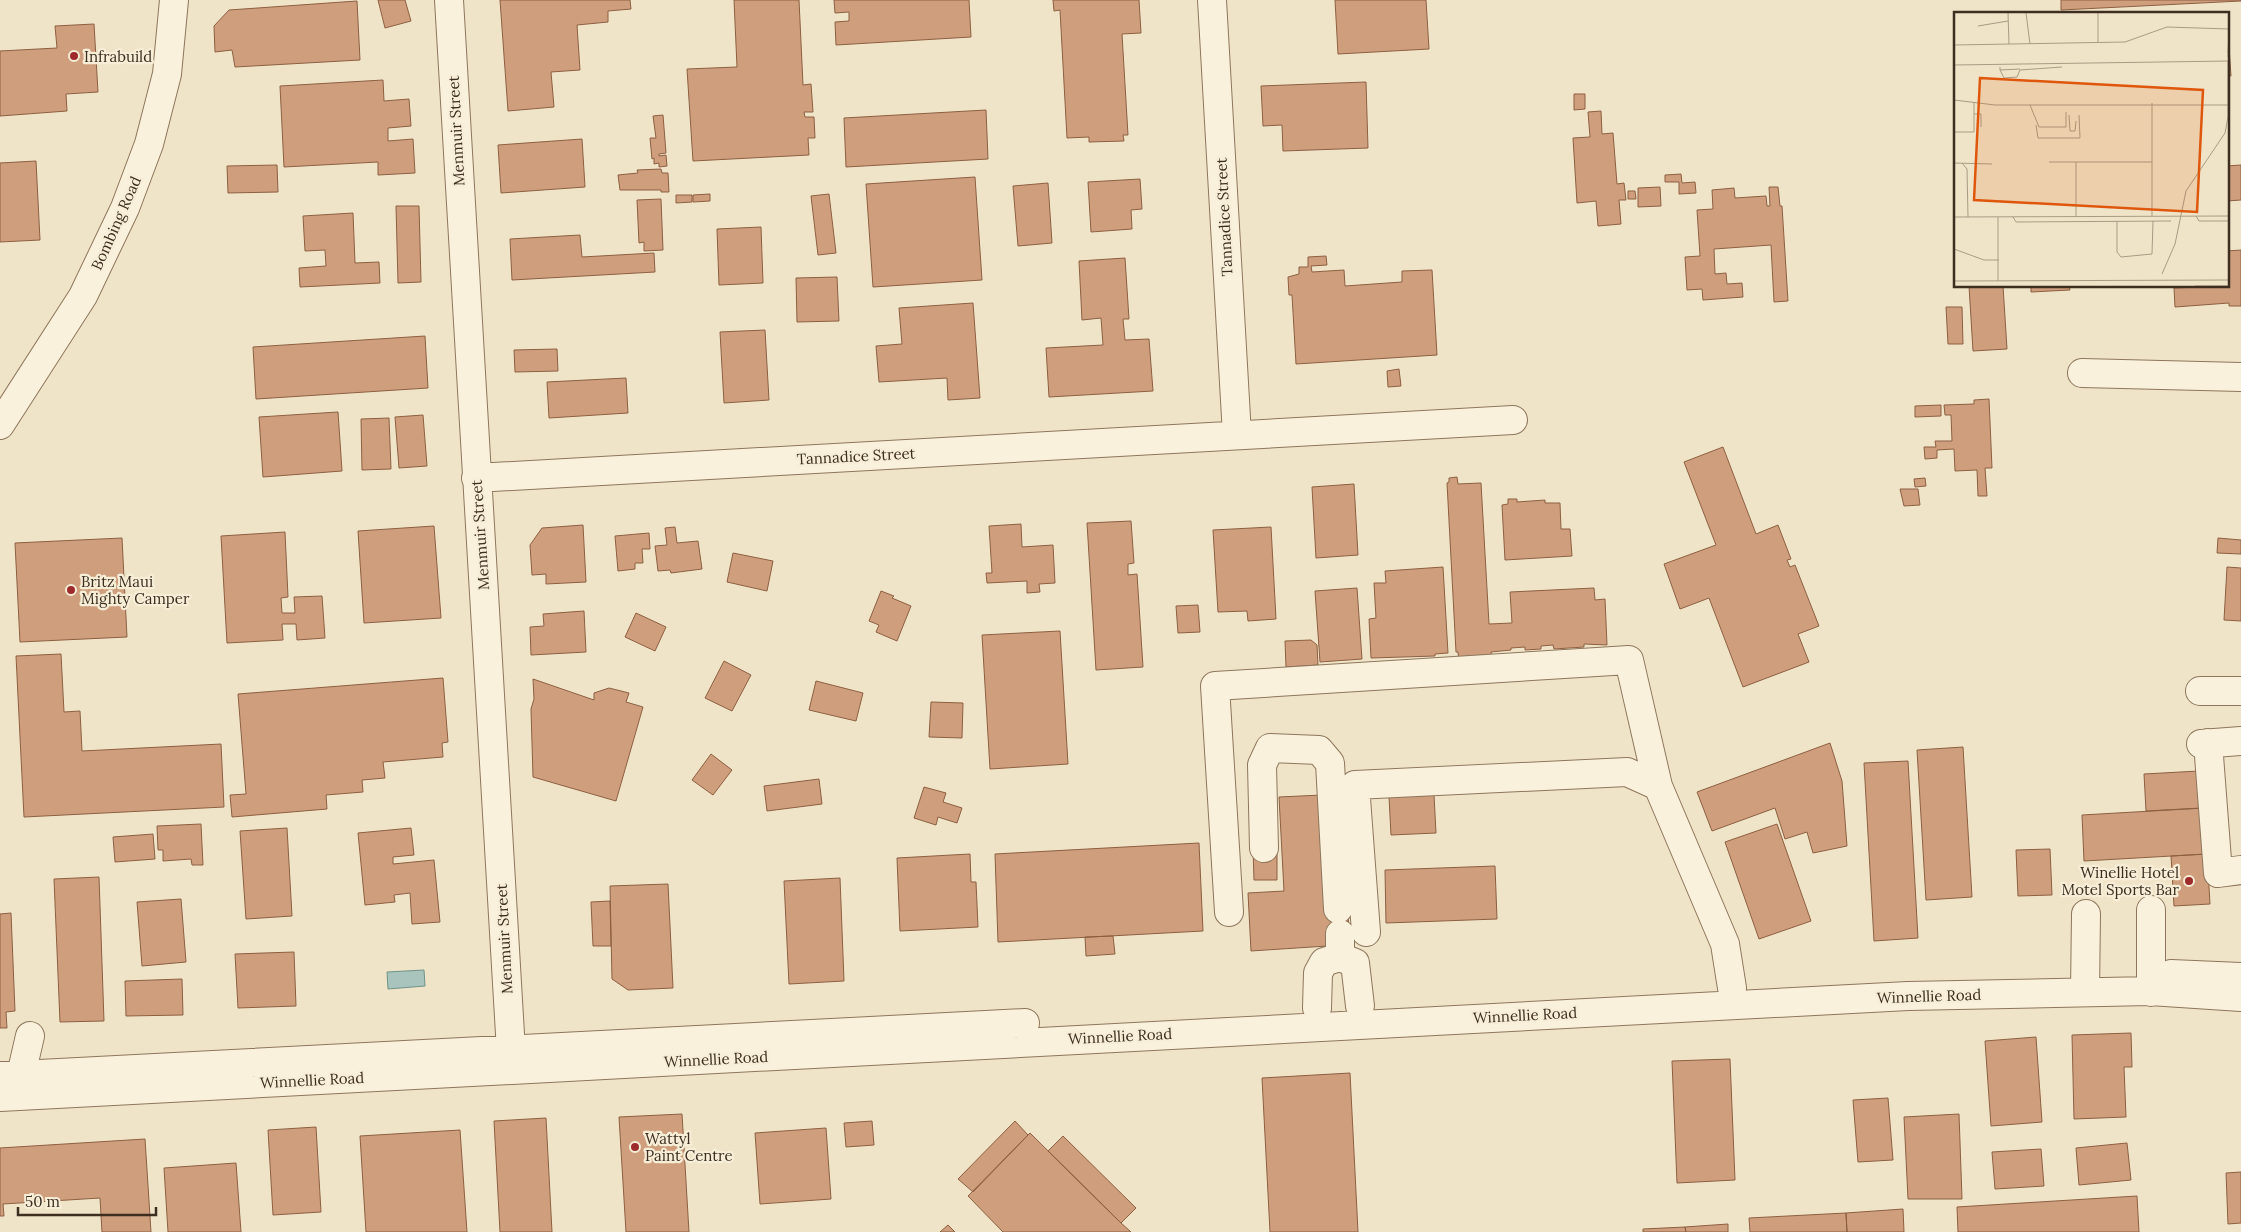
<svg xmlns="http://www.w3.org/2000/svg" width="2241" height="1232" viewBox="0 0 2241 1232" font-family="Lora,serif">
<style>
.water{fill:#a9c4bc;stroke:#6f938a}
.building{fill:#cf9f7d;stroke:#8d5f41}
.lines{fill:none;stroke-linecap:round;stroke-linejoin:round}
.minor-casing{stroke:#8d765c;stroke-width:30}
.minor{stroke:#faf1dc;stroke-width:28}
.poi-dot{fill:#9e2a2b;stroke:#f7eed8;stroke-width:2}
.labels{text-anchor:middle;dominant-baseline:central;stroke-width:4.5;stroke-linejoin:round;paint-order:stroke}
.poi-label{font-size:15px;fill:#3d2e20;stroke:#f7eed8;text-anchor:start}
.street-label{font-size:15px;fill:#3d2e20;stroke:#f7eed8}
.inset-road{fill:none;stroke:#a89b85;stroke-width:1}
.view{fill:#df570d;fill-opacity:0.15;stroke:#df570d;stroke-width:2.5}
.inset-edge{fill:none;stroke:#3d2e20;stroke-width:2.5}
</style>
<rect width="100%" height="100%" fill="#f0e4c8"/>
<path class="water" d="M424,970L425,986L388,989L387,972Z"/>
<path class="building" d="M378,0H405L411,21L385,28Z
M500,0H630L631,9L608,11V22L577,25L580,70L551,72L554,107L508,111Z
M734,0H799L803,85L811,84L813,112H804L805,117H814L815,138H808L809,155L693,161L687,69L737,67Z
M834,0H969L971,37L836,45L835,22L849,21V12L835,13Z
M1053,0H1139L1141,33L1122,34L1128,135H1123L1124,141L1089,142V137L1067,138L1060,10L1054,11Z
M1335,0H1426L1429,49L1338,54Z
M2061,0H2241V1L2061,10Z
M357,1L360,60L235,67L232,50L215,52L214,26L229,10Z
M2227,18L2231,76H2227Z
M94,24L98,92L66,94L67,111L0,116V51L57,48L55,26Z
M383,80L384,101L409,99L411,126L388,128V141L413,139L415,173L378,175V162L284,167L280,86Z
M1366,82L1368,148L1283,151L1282,125L1263,126L1261,86Z
M1574,94H1585V109L1574,110Z
M986,110L988,159L846,167L844,118Z
M1601,111L1602,134L1613,133L1617,184L1624,183L1626,200H1619L1621,224L1598,226L1596,201L1577,203L1573,138L1590,137L1588,112Z
M663,115L666,153L659,154V156L666,155L667,166L659,167V163L654,164V158L652,159L650,138H656L653,116Z
M582,139L585,187L501,193L498,145Z
M36,161L40,240L0,242V163Z
M2227,163V166L2241,165V200L2227,201Z
M277,165L278,192L228,193L227,166Z
M661,169L662,173H668L669,192H661V190H620L618,175L638,173L637,170Z
M1681,174L1682,183L1695,182L1696,193L1679,194V182H1665V175Z
M975,177L982,280L873,287L866,184Z
M1140,179L1142,209L1131,210L1132,229L1091,232L1088,182Z
M1048,183L1052,243L1018,246L1013,186Z
M1660,187L1661,206L1638,207V188Z
M1769,187H1778L1780,206H1782L1788,301L1774,302L1771,245L1714,249L1715,274L1726,273L1727,284L1742,283L1743,297L1703,300L1702,289L1687,290L1685,257L1700,256L1697,210L1713,209L1712,190L1734,188L1735,198L1766,196L1767,206H1770Z
M1628,191H1635L1636,199H1628Z
M710,194V201L693,202V195Z
M829,194L836,253L818,255L811,196Z
M676,195H692V202L676,203Z
M661,199L663,250L644,251V242L639,243L637,200Z
M396,206H419L421,282L398,283Z
M353,213L355,263L379,262L380,283L300,287L299,268L326,266L325,250L305,251L303,216Z
M761,227L763,283L719,285L717,229Z
M580,235L582,257L654,253L655,272L512,280L510,239Z
M2241,250V306H2229V303L2175,307L2174,288L2227,286V251Z
M1326,256L1327,265L1311,266L1312,272L1344,270L1345,286L1402,282V271L1432,270L1437,355L1296,364L1292,295H1289L1288,277L1299,274V267H1308V257Z
M1125,258L1129,319H1123L1125,340L1149,339L1153,391L1049,397L1046,348L1103,345L1101,318L1082,320L1079,261Z
M837,277L839,321L797,322L796,278Z
M1969,286H2003L2007,349L1973,351Z
M2031,286H2069L2070,290L2031,292Z
M973,303L980,398L948,400L947,378L879,382L876,346L902,344L899,308Z
M1946,307H1962L1963,344H1948Z
M765,330L769,400L724,403L720,332Z
M425,336L428,388L256,399L253,347Z
M557,349L558,371L515,372L514,350Z
M1399,369L1401,386L1388,387L1387,371Z
M626,378L628,413L549,418L547,382Z
M1989,399L1992,468H1985L1987,496H1978L1977,470L1955,471L1954,449L1937,450V458L1925,459L1924,447H1936L1935,441H1952L1951,415H1945L1944,405L1974,404V400Z
M1941,405V416L1915,417V406Z
M338,412L342,471L263,477L259,417Z
M423,415L427,466L399,468L395,417Z
M389,418L391,469L362,470L361,419Z
M1723,447L1756,534L1778,525L1791,559L1787,560L1790,567L1795,565L1819,626L1798,634L1809,662L1743,687L1709,598L1680,609L1664,564L1716,545L1684,462Z
M1457,477L1458,484L1481,483L1489,624L1512,623L1510,592L1594,588L1595,600L1605,599L1607,645L1584,644V647L1554,649L1553,645L1541,646V649L1525,650V647L1511,648V650L1491,652L1492,660L1459,662L1458,652H1456L1447,483L1449,482V478Z
M1925,478L1926,486L1915,487L1914,479Z
M1354,484L1358,555L1316,558L1312,487Z
M1900,489H1918L1920,505L1904,506Z
M1508,499H1517V502L1545,500V503H1560L1561,529H1570L1572,556L1505,560L1502,505L1508,504Z
M1131,521L1134,563L1128,564V575L1137,574L1143,667L1096,670L1087,523Z
M1021,524L1022,547L1053,545L1055,583L1039,584L1040,592L1027,593V581L987,583L986,573H992L989,526Z
M583,525L586,582L546,584V574L532,575L530,545L542,528Z
M434,526L441,618L364,623L358,531Z
M675,527L677,543L698,541L702,569L671,573L670,570L658,571L655,546L667,545L665,528Z
M1271,527L1276,619L1248,621L1247,611L1218,612L1213,530Z
M285,532L288,597L281,598L282,613H295L294,597L322,596L325,638L297,640L296,624H282L283,640L227,643L221,536Z
M649,533L650,549H642L643,563H635V569L618,571L615,536Z
M122,538L127,637L20,642L15,543Z
M2218,538L2241,540V554L2217,553Z
M733,553L773,561L767,591L727,582Z
M1443,567L1448,653L1435,654V656L1371,658L1369,619L1376,618L1374,583H1386L1385,571Z
M2227,567L2241,568V621L2224,620Z
M1357,588L1362,659L1320,662L1315,591Z
M881,591L894,596L892,598L911,606L897,641L876,632L879,625L869,621Z
M1198,605L1200,632L1178,633L1176,606Z
M584,611L586,652L531,655L530,627L544,626L543,614Z
M636,613L666,627L655,651L625,637Z
M1060,631L1068,764L990,769L982,635Z
M1311,640L1317,645L1318,665L1286,667L1285,641Z
M61,654L64,712L80,711L82,751L221,744L224,807L24,817L16,656Z
M724,661L751,675L732,711L705,698Z
M443,678L448,742L442,743L443,757L383,762L385,778L362,780L363,792L326,795L327,809L232,817L230,795L246,794L238,694Z
M533,679L594,700V693L609,688L629,693L626,702L643,707L616,801L533,777L531,709L534,699Z
M816,681L863,693L856,721L809,710Z
M931,702L963,703L962,738L929,737Z
M1830,743L1842,781L1847,846L1813,853L1807,832L1785,839L1775,808L1712,831L1697,792Z
M1963,747L1972,897L1926,900L1917,750Z
M711,754L732,770L713,795L692,780Z
M1908,761L1918,938L1874,941L1864,763Z
M2199,771L2201,808L2146,811L2144,774Z
M819,779L822,804L767,811L764,786Z
M924,787L946,793L943,802L962,808L957,823L938,817L936,825L914,818Z
M1322,795L1348,910L1349,934L1327,946L1251,951L1248,893L1284,891L1279,797Z
M1434,795L1436,833L1391,835L1389,797Z
M2222,807L2224,853L2084,861L2082,815Z
M201,824L203,865H192L191,859L163,861V850H158L157,826Z
M1777,824L1811,921L1759,939L1725,842Z
M287,828L292,916L246,919L240,831Z
M411,828L414,855L393,857V864L434,860L440,922L412,924L410,893L394,895L395,902L365,905L358,833Z
M153,834L155,859L115,862L113,837Z
M1199,843L1203,931L998,942L995,854Z
M1277,848V880H1254L1253,849Z
M2050,849L2052,895L2018,896L2016,850Z
M970,854L971,882H976L978,927L900,931L897,858Z
M2207,854L2210,904L2174,906L2171,856Z
M1495,866L1497,919L1386,923L1385,870Z
M99,877L104,1021L60,1022L54,879Z
M840,878L844,981L789,984L784,881Z
M668,884L673,988L628,990L612,979L610,886Z
M181,899L186,962L142,966L137,902Z
M610,901L611,946H593L591,902Z
M11,913L15,1011L6,1012L7,1028H0V914Z
M1113,936L1115,954L1086,956L1085,937Z
M294,952L296,1006L238,1008L235,954Z
M182,979L183,1015L126,1016L125,981Z
M2131,1033L2132,1067H2124L2126,1117L2074,1119L2072,1035Z
M2036,1037L2042,1122L1991,1126L1985,1041Z
M1730,1059L1735,1180L1677,1183L1672,1061Z
M1350,1073L1358,1232H1270L1262,1078Z
M1888,1098L1893,1160L1858,1162L1853,1100Z
M682,1114L689,1232H626L619,1117Z
M1959,1114L1962,1199H1908L1904,1117Z
M546,1118L552,1232H500L494,1121Z
M872,1121L874,1145L846,1147L844,1123Z
M1015,1121L1028,1135L973,1192L958,1179Z
M316,1127L321,1212L273,1215L268,1130Z
M826,1128L831,1199L760,1204L755,1133Z
M460,1130L467,1232H366L360,1136Z
M1030,1133L1121,1223L1131,1232H1003L968,1196Z
M1063,1136L1136,1208L1121,1223L1048,1151Z
M145,1139L151,1232H102L100,1198L3,1204L4,1216H0V1148Z
M2127,1143L2131,1180L2079,1185L2076,1148Z
M2041,1149L2044,1186L1995,1189L1992,1152Z
M236,1163L241,1232H168L164,1168Z
M2241,1172V1223L2228,1224L2226,1173Z
M2137,1196L2139,1232H1958L1957,1207Z
M1903,1209L1904,1232H1847L1846,1213Z
M1846,1213L1847,1232H1750L1749,1218Z
M1728,1224V1232H1686L1685,1227Z
M948,1225L955,1232H940Z
M1685,1227L1686,1232H1643V1229Z"/>
<g class="lines">
<g class="minor-casing">
<path id="minor" d="M449,0L512,1068
M1212,0L1237,435
M2082,373L2241,377
M0,425L83,296L125,208L149,144L167,74L174,0
M476,478L1513,420
M2200,691H2241
M2208,743L2218,873L2241,870
M2201,744L2241,741
M1264,848L1262,765L1270,748L1319,750L1330,763L1338,909
M2151,910V992
M1229,912L1215,686L1629,660L1658,786
M1366,932L1355,785L1627,772L1658,786L1725,944L1732,988
M1340,957L1355,963L1360,1006
M2171,974L2241,977
M2085,992L2086,914
M1317,1008L1318,973L1324,962L1340,957V934
M21,1075L30,1036
M0,1076L1025,1023
M0,1097L1908,996L2150,991L2241,997"/>
</g>
<use href="#minor" class="minor"/>
</g>
<g class="poi-dot">
<circle cx="74" cy="56" r="5"/>
<circle cx="71" cy="590" r="5"/>
<circle cx="2189" cy="881" r="5"/>
<circle cx="635" cy="1147" r="5"/>
</g>
<g class="labels">
<g class="poi-label">
<text x="84" y="56">Infrabuild</text>
<text x="81" y="581">Britz Maui<tspan x="81" dy="17">Mighty Camper</tspan></text>
<text x="2179" y="872" text-anchor="end">Winellie Hotel<tspan x="2179" dy="17">Motel Sports Bar</tspan></text>
<text x="645" y="1138">Wattyl<tspan x="645" dy="17">Paint Centre</tspan></text>
</g>
<g class="street-label">
<text transform="translate(456 131) rotate(-93)">Menmuir Street</text>
<text transform="translate(1224 217) rotate(-93)">Tannadice Street</text>
<text transform="translate(116 223) rotate(-66)">Bombing Road</text>
<text transform="translate(856 456) rotate(-3)">Tannadice Street</text>
<text transform="translate(480 535) rotate(-94)">Menmuir Street</text>
<text transform="translate(504 939) rotate(-93)">Menmuir Street</text>
<text transform="translate(1929 996) rotate(-2)">Winnellie Road</text>
<text transform="translate(1525 1015) rotate(-3)">Winnellie Road</text>
<text transform="translate(1120 1036) rotate(-3)">Winnellie Road</text>
<text transform="translate(716 1059) rotate(-3)">Winnellie Road</text>
<text transform="translate(312 1080) rotate(-3)">Winnellie Road</text>
</g>
</g>
<g transform="translate(1954 12)">
<rect width="275" height="275" fill="#f0e4c8"/>
<path class="inset-road" d="M54,1L55,32M72,1L76,32M144,1V30M24,14L54,9M0,33L171,30L213,15L275,17M274,41L275,19M274,45L275,29M0,53L275,49M46,55V58L66,57M46,58L50,66L63,65L66,58L108,55M0,88L41,93H275M198,91V204M76,93L85,115H112V100M20,102H27V115M115,103L116,119H121L122,109M82,113L84,126H126L125,103M0,120H20V90M95,150H198M122,150V204M0,151L38,152M8,151L13,157L14,205M242,204L245,209H275M0,205L275,204M59,205L62,210L217,209M163,209V240L167,245L198,242L199,209M0,237L30,248H45M208,262L221,232L232,179L271,121L274,105V49M0,269L275,268M44,269V205M241,274H275"/>
<path class="view" d="M26,66L249,78L243,200L20,188Z"/>
<rect width="275" height="275" class="inset-edge"/>
</g>
<path d="M18 1207v8h138v-8" fill="none" stroke="#3d2e20" stroke-width="2.5"/>
<text x="25" y="1207" font-size="15" fill="#3d2e20" stroke="#f7eed8" stroke-width="4" paint-order="stroke">50 m</text>
</svg>
